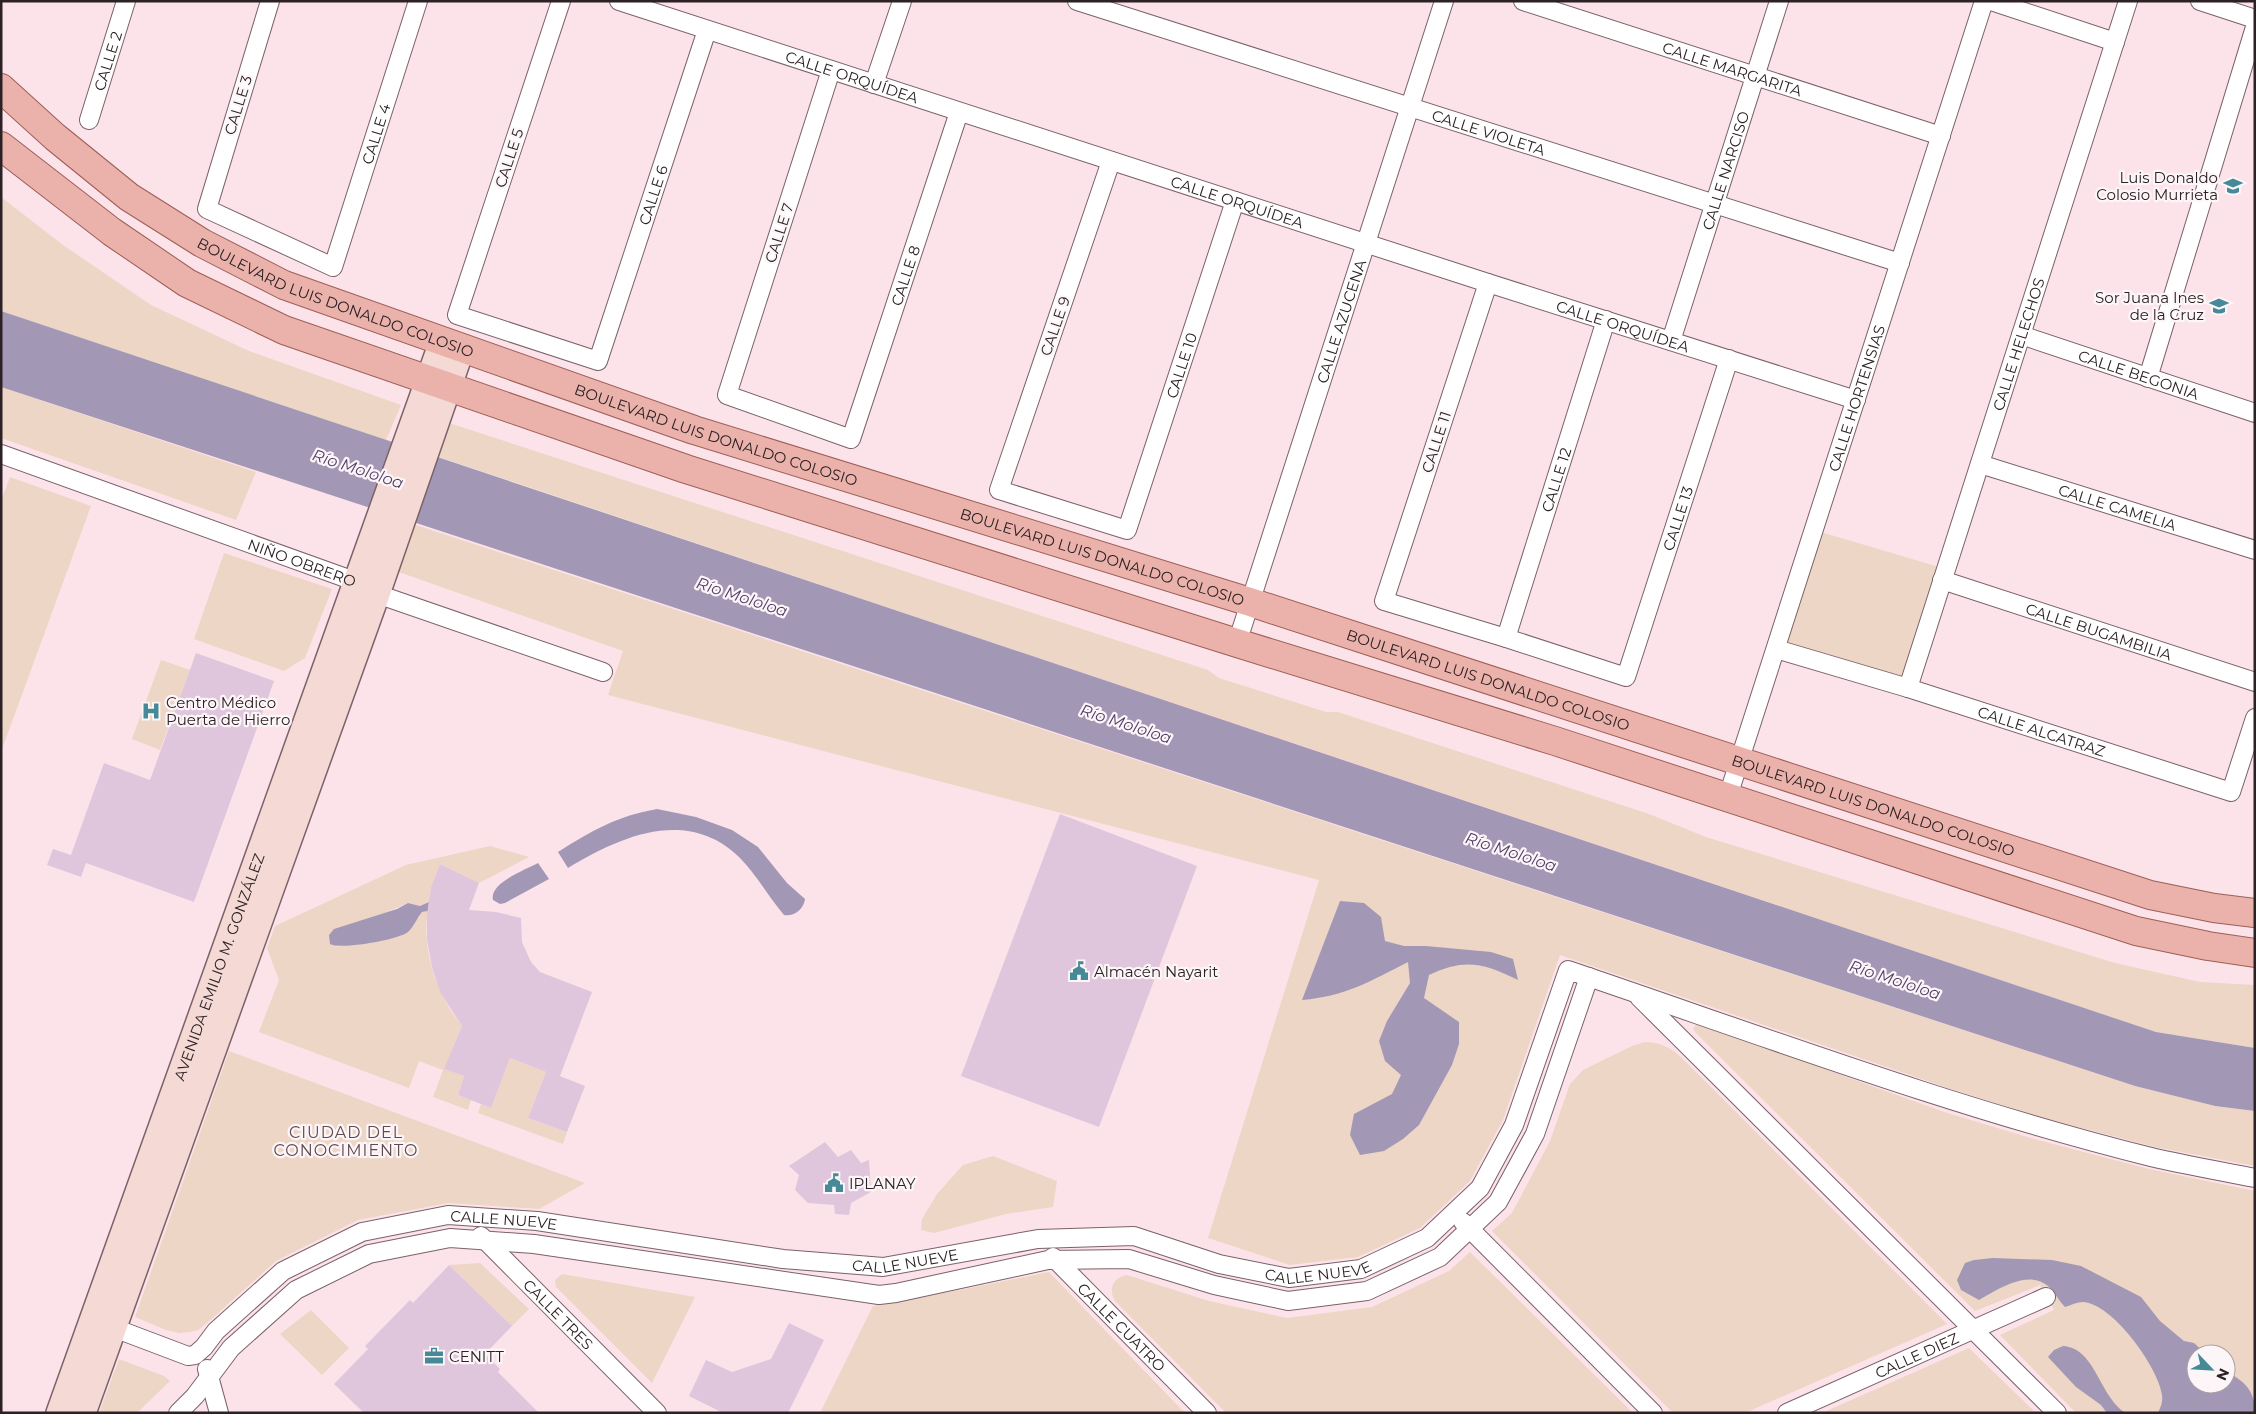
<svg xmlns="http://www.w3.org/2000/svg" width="2256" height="1414" viewBox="0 0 2256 1414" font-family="Montserrat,sans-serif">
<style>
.green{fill:#edd6c6;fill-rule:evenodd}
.water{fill:#a298b5}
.building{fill:#e0c6dd}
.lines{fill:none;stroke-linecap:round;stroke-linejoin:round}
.minor-casing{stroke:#7b6169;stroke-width:20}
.secondary-casing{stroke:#7b6169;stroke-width:28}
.primary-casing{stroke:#9e5e57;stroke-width:30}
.minor{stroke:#fff;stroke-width:18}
.secondary{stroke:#f4d9d5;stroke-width:25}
.primary{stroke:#eab2ab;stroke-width:28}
.labels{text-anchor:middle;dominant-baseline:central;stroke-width:4.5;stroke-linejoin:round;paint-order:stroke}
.street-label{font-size:15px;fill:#2c2124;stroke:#fcf6f8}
.poi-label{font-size:15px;fill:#2c2124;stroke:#fcf6f8;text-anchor:start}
.water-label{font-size:16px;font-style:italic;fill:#4e3d68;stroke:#fcf6f8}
.neighbourhood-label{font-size:16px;letter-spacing:1px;fill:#614950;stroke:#fcf6f8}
</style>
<rect width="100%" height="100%" fill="#fce3ea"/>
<path class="green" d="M1,197L63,245L151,305L249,351L401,405L386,440L1,311Z
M1,387L256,472L236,520L1,438Z
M449,423L1208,670L1219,678L1326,712H1338L1649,814L1706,837L2115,963L2200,982L2255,985V1048L2156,1032L436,456Z
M10,477L91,506L1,752V501Z
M413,524L2135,1086L2215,1106L2255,1111V1166L2155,1147L2036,1116L1948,1088L1560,955L1503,1120L1470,1181L1420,1228L1358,1257L1290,1265L1208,1238L1319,880L608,695L623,651L396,571Z
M1814,530L1946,569L1908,688L1776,649Z
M224,553L332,589L305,658L284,671L194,639Z
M161,660L190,670L160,750L132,739Z
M490,846L529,857L479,883L440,864L431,887L429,902L420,906L408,903L387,912L335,947L381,940L409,931L422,912L428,911C421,950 437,995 462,1026L445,1069L464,1076L458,1095L471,1100L468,1110L433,1097L443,1070L419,1061L409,1088L259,1032L279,980L267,948L275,926L406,865Z
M1697,1023L1944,1112L2034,1139L2149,1169L2255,1191V1413H2076L2000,1335L2054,1310L2040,1285L1975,1311L1695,1032L1693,1029ZM2196,1354H2226V1384H2196Z
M1645,1042C1661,1043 1670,1047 1681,1057L1947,1324L1745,1413H1673L1492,1231L1512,1213L1550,1141L1570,1084L1583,1070L1632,1046Z
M229,1051L585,1183L539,1209L448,1203L358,1220L276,1261L208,1322L198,1330L190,1332L179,1333L166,1330L135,1317Z
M510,1058L546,1072L528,1118L567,1132L563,1144L478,1113L481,1104L491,1108Z
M993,1156L1057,1181L1053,1207L1006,1214L934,1233L921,1230L922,1219L937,1194L963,1165Z
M1470,1252L1633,1413H1226L1115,1301C1108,1289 1113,1277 1127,1275L1209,1301L1287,1318L1372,1307L1449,1271Z
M480,1263L529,1309L512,1326L449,1265Z
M1049,1272L1185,1413H820L873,1306L965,1289Z
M562,1274L695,1297L652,1383L556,1287L555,1280Z
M311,1310L349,1348L322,1375L280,1334Z
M1969,1348L2036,1413H1822Z
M119,1359L164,1376L170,1381L137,1413H99Z"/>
<path class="water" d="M1,311L2156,1032L2255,1048V1111L2215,1106L2135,1086L1,387Z
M657,809L696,817L732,830L758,847L787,883L805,899C804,909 794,917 784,915C768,896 756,874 739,857C687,807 621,836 568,868L558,852C593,830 617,816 657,809Z
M538,863L549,879L505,903L500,904L493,900C489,883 525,870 538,863Z
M1340,901L1364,903L1381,917L1385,941L1404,946H1426L1491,952L1513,959L1518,980C1483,963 1465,958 1429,975L1424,998L1459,1022V1044L1452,1065L1419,1125L1403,1139L1384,1151L1360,1155L1350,1135L1354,1114L1392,1094L1401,1075L1385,1061L1379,1041L1387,1021L1410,983L1408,962C1369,982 1346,996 1302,1000Z
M429,902L428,911L422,912C417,918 413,928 408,932C398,940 340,950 330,944L329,935L334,929L397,909L408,903L420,906Z
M1993,1258L2052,1260L2081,1266L2141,1297L2160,1321L2184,1341L2194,1343L2206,1354H2196V1384H2226V1371C2245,1382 2255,1390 2255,1413H2158C2161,1406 2163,1402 2162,1395C2159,1368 2112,1303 2083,1302C2077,1302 2071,1305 2065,1307C2059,1301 2054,1291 2048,1286C2028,1269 1997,1290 1979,1300L1961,1290L1957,1280L1965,1263L1974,1260Z
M2063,1346C2096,1348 2099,1397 2126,1413H2107L2101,1405L2076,1387L2048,1357L2054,1350Z"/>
<path class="building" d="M196,653L274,681L194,902L86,863L81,877L47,865L53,849L71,855L104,763L150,780Z
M1060,814L1197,866L1099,1127L961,1076Z
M440,864L479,883L469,910L496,912L521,918L522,942L531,962L540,972L592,992L560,1076L585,1086L567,1132L528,1118L546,1072L510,1058L491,1108L458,1095L464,1076L444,1069L462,1026L440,992L432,967L427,940V914L431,887Z
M825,1142L838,1157L851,1150L861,1163L869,1160L871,1192L851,1203L849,1215L835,1214L834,1205L808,1203L795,1190L799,1175L789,1166Z
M449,1265L512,1326L485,1354L500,1369L498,1372L539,1413H364L334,1384L368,1349L365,1346L410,1300L413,1303Z
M789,1323L824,1340L788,1413H723L689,1396L706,1360L732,1372L771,1359Z"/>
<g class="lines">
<g class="minor-casing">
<g id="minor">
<path id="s1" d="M270,1L207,209L333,267L418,1"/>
<path id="s2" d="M561,1L457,315L598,361L707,30"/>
<path id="s3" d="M619,1L1488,283L1856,400"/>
<path id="s4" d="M1077,1L1900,263"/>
<path id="s5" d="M1523,1L1941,136"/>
<path d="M1991,1L2115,42"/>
<path d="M2200,1L2255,19"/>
<path id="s6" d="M831,70L727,395L851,439L959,112"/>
<path d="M874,84L902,1"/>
<path id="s7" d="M89,120L126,1"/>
<path id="s8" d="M1111,161L999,490L1127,530L1235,201"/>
<path id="s9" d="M1488,283L1384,601L1506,638L1626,677L1729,359"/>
<path id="s10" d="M2021,335L2255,413"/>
<path id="s11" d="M1671,341L1779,1"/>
<path d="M2148,378L2255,27"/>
<path id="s12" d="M1,454L357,582L377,594L603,672"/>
<path id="s13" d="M1980,464L2255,550"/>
<path id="s14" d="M1942,580L2255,682"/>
<path id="s15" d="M1506,638L1606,320"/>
<path id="s16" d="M1237,643L1444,1"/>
<path id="s17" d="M1776,649L1908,688L2231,792L2255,718"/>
<path id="s18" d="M1908,688L2128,1"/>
<path id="s19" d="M1728,796L1984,1"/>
<path d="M1639,997L2057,1413"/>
<path d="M1463,1222L1653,1413"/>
<path id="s20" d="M481,1236L657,1413"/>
<path id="s21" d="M1053,1257L1207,1413"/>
<path id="s22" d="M114,1328L188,1356L195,1355L204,1347L216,1331L283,1271L362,1232L448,1215L537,1221L783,1259L871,1266L883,1267L1038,1239L1134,1236L1219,1264L1289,1278L1361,1269L1427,1238L1480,1188L1514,1125L1568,970C1760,1035 1954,1108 2151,1157C2185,1165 2220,1171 2255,1178"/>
<path d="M207,1369L219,1413"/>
<path d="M178,1413L195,1396L231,1348L296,1290L369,1254L450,1238L534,1244L879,1295L896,1293L1048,1260L1129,1259L1214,1285L1288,1301L1367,1291L1440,1257L1498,1202L1535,1134L1589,977"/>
<path id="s23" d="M1787,1413L2046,1297"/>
</g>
</g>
<g class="secondary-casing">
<g id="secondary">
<path id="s24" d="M59,1413L442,342"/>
<path d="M83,1413L377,594L462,348"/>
</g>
</g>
<g class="primary-casing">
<g id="primary">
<path id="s25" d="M1,88L55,137L129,197L202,243L284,285L694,430L1250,602L2150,895L2214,908L2255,913"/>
<path d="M1,146L112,232L187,283L284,330L686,469L1237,643L1555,741L2136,931L2208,946L2255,953"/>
</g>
</g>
<use href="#minor" class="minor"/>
<use href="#secondary" class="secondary"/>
<use href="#primary" class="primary"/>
</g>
<defs>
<g id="school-bare" transform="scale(1.5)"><path d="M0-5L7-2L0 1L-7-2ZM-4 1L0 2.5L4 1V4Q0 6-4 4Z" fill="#468a98" stroke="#fcf6f8" stroke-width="2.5" paint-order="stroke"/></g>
<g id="hospital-bare" transform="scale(1.5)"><path d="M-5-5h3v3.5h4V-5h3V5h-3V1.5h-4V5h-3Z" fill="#468a98" stroke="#fcf6f8" stroke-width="2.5" paint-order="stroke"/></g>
<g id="civic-bare" transform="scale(1.5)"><path d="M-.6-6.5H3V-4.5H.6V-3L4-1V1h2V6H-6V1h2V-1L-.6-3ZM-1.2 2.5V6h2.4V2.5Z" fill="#468a98" stroke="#fcf6f8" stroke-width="2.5" paint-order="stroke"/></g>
<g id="office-bare" transform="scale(1.5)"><path d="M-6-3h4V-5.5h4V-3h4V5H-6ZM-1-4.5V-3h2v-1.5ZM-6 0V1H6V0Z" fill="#468a98" stroke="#fcf6f8" stroke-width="2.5" paint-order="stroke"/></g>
</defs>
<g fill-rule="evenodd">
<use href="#school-bare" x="2233" y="186"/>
<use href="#school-bare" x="2219" y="306"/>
<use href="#hospital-bare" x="151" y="711"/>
<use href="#civic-bare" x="1079" y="971"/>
<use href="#civic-bare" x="834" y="1183"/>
<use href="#office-bare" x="434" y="1356"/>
</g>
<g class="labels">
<g class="street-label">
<text stroke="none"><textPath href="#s7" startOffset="62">CALLE 2</textPath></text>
<text stroke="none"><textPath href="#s5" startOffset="220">CALLE MARGARITA</textPath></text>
<text stroke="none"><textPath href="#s3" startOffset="245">CALLE ORQUÍDEA</textPath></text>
<text transform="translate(238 105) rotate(-73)">CALLE 3</text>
<text stroke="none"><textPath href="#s4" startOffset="432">CALLE VIOLETA</textPath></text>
<text stroke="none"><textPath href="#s1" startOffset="496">CALLE 4</textPath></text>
<text transform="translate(509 158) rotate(-72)">CALLE 5</text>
<text stroke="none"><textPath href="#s11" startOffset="179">CALLE NARCISO</textPath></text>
<text stroke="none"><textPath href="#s2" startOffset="654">CALLE 6</textPath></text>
<text stroke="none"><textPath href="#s3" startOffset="650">CALLE ORQUÍDEA</textPath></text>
<text transform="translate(779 233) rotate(-72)">CALLE 7</text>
<text stroke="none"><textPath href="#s6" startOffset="645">CALLE 8</textPath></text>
<text stroke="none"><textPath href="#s25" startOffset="399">BOULEVARD LUIS DONALDO COLOSIO</textPath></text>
<text stroke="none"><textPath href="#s16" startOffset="338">CALLE AZUCENA</textPath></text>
<text transform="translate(1055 326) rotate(-71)">CALLE 9</text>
<text stroke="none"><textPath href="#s3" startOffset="1055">CALLE ORQUÍDEA</textPath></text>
<text stroke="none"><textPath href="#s18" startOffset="361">CALLE HELECHOS</textPath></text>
<text stroke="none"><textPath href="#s8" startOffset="655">CALLE 10</textPath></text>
<text stroke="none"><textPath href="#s10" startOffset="124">CALLE BEGONIA</textPath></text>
<text stroke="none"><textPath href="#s19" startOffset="418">CALLE HORTENSIAS</textPath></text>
<text stroke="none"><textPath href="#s25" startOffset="804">BOULEVARD LUIS DONALDO COLOSIO</textPath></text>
<text transform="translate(1436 442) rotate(-72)">CALLE 11</text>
<text stroke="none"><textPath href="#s15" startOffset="166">CALLE 12</textPath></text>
<text stroke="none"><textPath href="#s13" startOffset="144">CALLE CAMELIA</textPath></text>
<text stroke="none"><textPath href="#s9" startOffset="755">CALLE 13</textPath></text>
<text stroke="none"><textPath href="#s25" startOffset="1209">BOULEVARD LUIS DONALDO COLOSIO</textPath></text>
<text stroke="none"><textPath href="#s12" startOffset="320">NIÑO OBRERO</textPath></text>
<text stroke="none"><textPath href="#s14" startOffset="165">CALLE BUGAMBILIA</textPath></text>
<text stroke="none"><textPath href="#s25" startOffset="1614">BOULEVARD LUIS DONALDO COLOSIO</textPath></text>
<text stroke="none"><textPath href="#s17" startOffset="278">CALLE ALCATRAZ</textPath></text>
<text stroke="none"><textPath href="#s25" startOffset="2019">BOULEVARD LUIS DONALDO COLOSIO</textPath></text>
<text stroke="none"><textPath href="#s24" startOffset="474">AVENIDA EMILIO M. GONZÁLEZ</textPath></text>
<text stroke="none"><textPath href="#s22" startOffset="440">CALLE NUEVE</textPath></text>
<text stroke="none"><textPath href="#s22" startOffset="845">CALLE NUEVE</textPath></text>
<text stroke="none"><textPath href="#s22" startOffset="1266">CALLE NUEVE</textPath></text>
<text stroke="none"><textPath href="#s20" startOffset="110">CALLE TRES</textPath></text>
<text stroke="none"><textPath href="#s21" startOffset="98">CALLE CUATRO</textPath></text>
<text stroke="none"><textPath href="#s23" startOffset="142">CALLE DIEZ</textPath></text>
</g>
<g class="poi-label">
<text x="2218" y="177" text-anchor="end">Luis Donaldo<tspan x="2218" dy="17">Colosio Murrieta</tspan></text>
<text x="2204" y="297" text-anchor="end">Sor Juana Ines<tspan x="2204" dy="17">de la Cruz</tspan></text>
<text x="166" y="702">Centro Médico<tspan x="166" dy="17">Puerta de Hierro</tspan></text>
<text x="1094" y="971">Almacén Nayarit</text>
<text x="849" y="1183">IPLANAY</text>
<text x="449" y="1356">CENITT</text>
</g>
<g class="water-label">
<text transform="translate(358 469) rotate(18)">Río Mololoa</text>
<text transform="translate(742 597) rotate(18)">Río Mololoa</text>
<text transform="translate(1126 724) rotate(18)">Río Mololoa</text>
<text transform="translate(1511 852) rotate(18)">Río Mololoa</text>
<text transform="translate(1895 980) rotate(18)">Río Mololoa</text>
</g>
<g class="neighbourhood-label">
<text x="346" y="1132">CIUDAD DEL<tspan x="346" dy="18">CONOCIMIENTO</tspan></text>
</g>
</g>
<rect width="2256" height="1414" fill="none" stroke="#2c2124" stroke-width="5"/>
<g transform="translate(2211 1369) rotate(115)"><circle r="24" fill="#fcf6f8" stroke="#a9a1a3"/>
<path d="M0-4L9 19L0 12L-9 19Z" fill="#468a98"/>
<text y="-8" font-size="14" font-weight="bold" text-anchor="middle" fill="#2c2124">N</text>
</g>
</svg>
